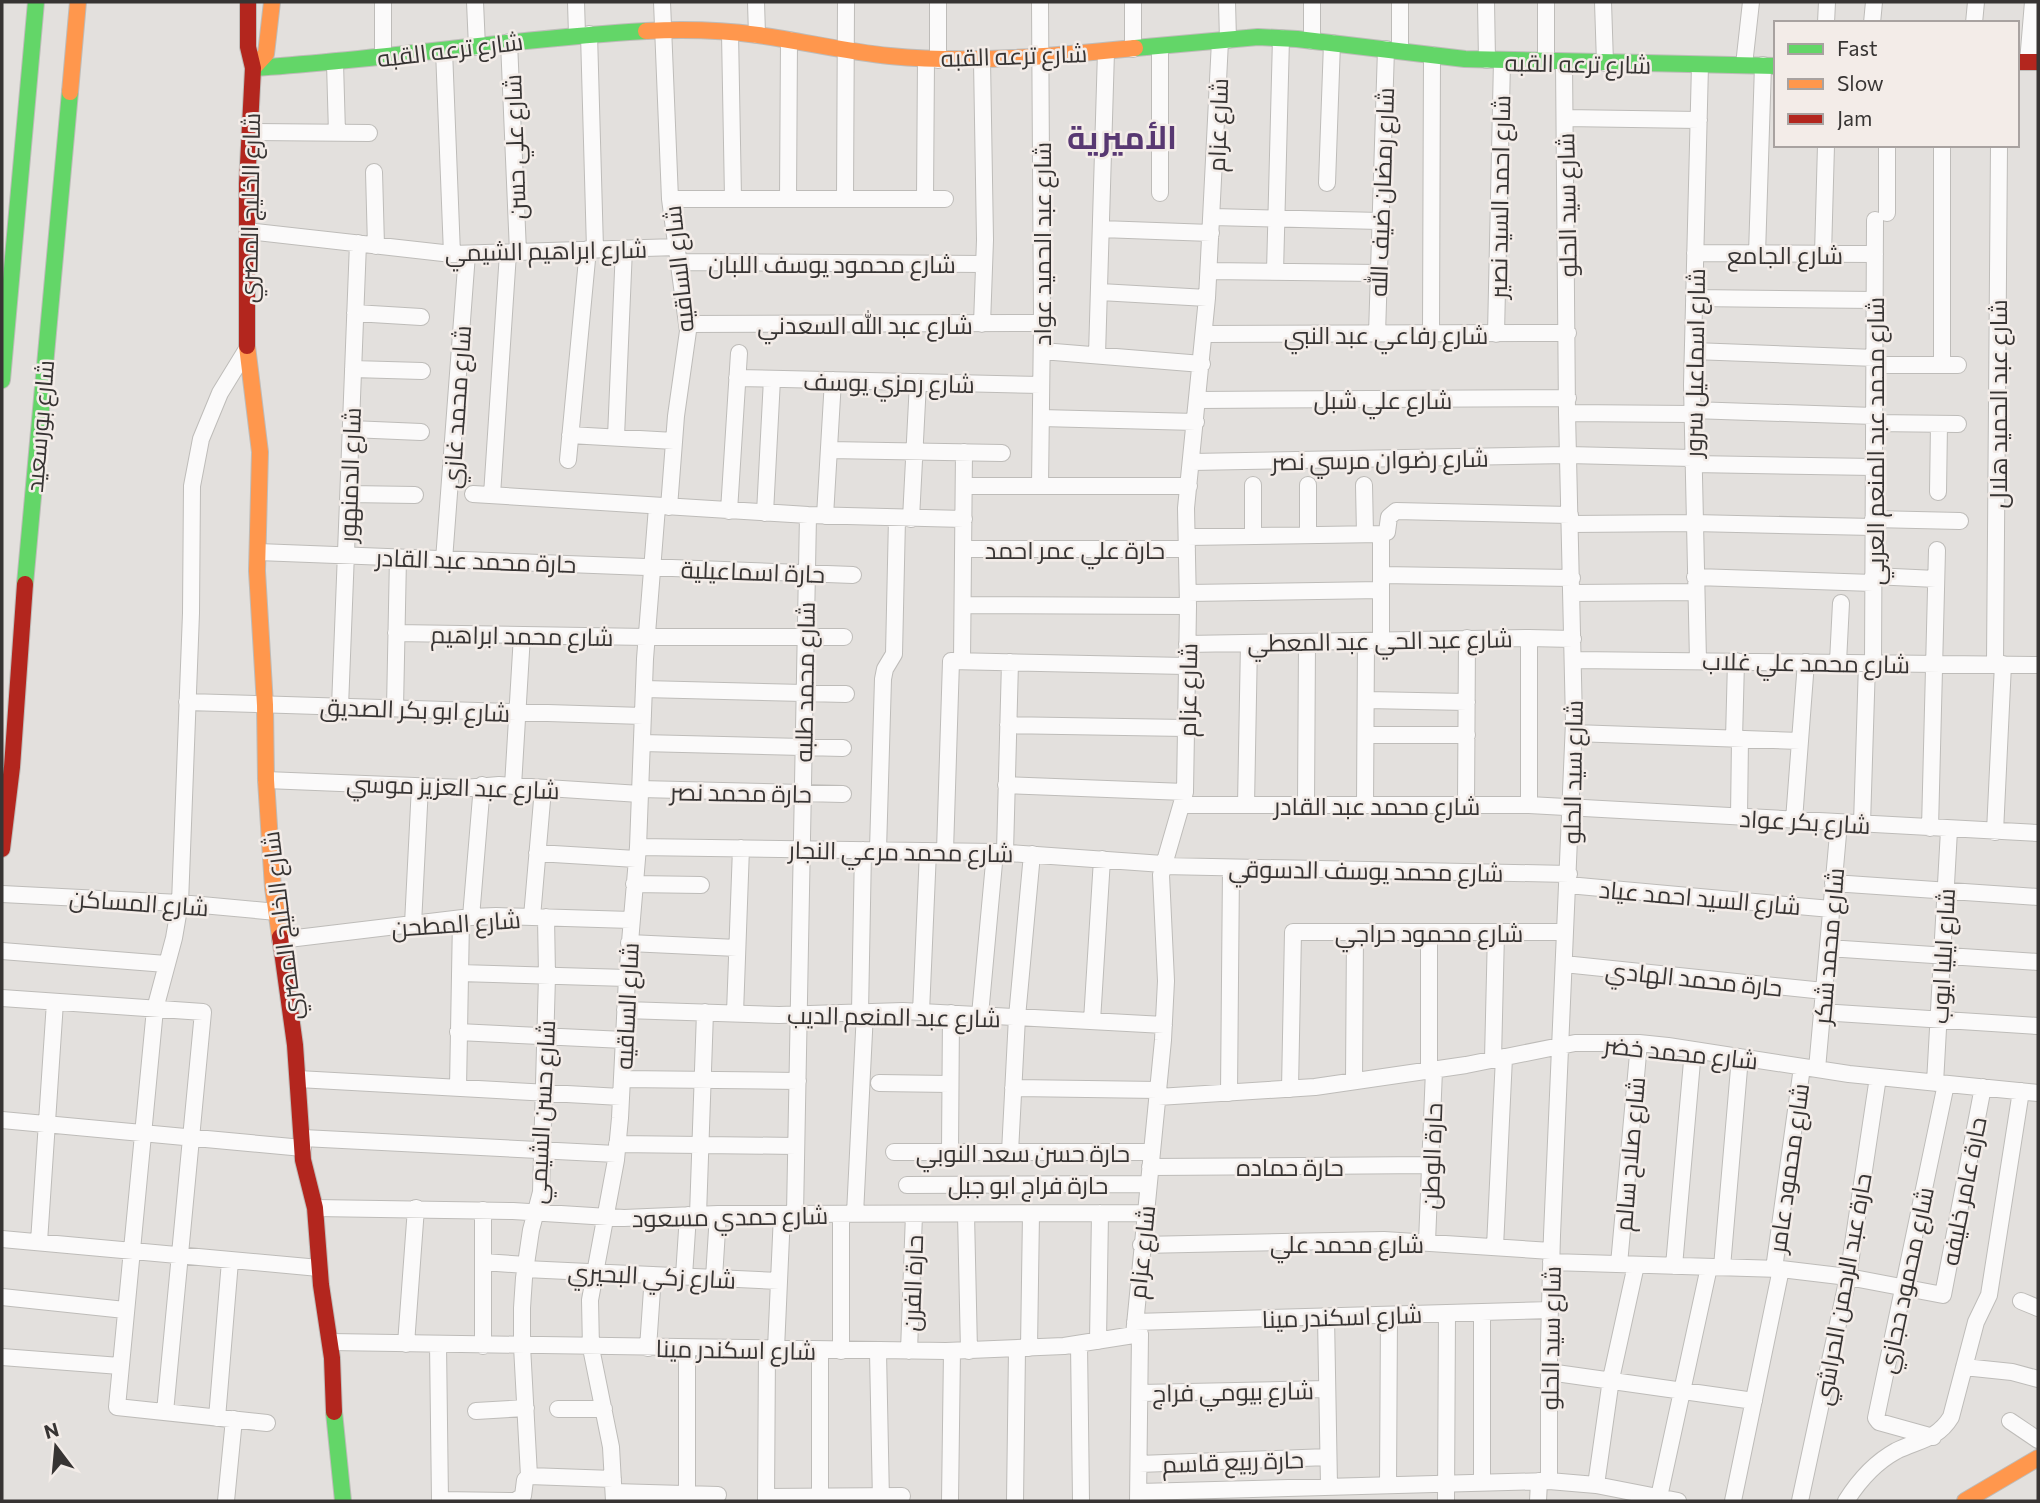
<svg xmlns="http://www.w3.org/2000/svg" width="2040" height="1503" viewBox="0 0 2040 1503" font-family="Commissioner,Cairo,sans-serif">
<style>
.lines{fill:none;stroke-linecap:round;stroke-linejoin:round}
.street-casing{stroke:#bebcb9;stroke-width:18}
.fast-casing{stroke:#bebcb9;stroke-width:18}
.slow-casing{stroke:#bebcb9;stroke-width:18}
.jam-casing{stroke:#bebcb9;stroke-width:18}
.street{stroke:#fbfafa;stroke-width:16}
.fast{stroke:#63d668;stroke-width:16}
.slow{stroke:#ff974d;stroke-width:16}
.jam{stroke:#b3261e;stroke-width:16}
.labels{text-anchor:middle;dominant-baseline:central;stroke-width:5;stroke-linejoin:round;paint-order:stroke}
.street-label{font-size:24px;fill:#373433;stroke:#f3ece8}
.district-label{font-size:32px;font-weight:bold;fill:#583872;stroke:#f3ece8}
</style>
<rect width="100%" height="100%" fill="#e3e0dd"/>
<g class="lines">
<g class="street-casing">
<path id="street" d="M475,2L477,47
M576,2L577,35
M662,2L670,199L688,331L676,416L669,507
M756,2L757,35
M1133,2V49
M1227,2L1228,40
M1400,2V51
M1486,2L1487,60
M1546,2V62
M1603,2L1605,63
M1826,23L1827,2
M1872,23L1874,2
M1974,23L1976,2
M730,33L733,198
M589,34L595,249
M1312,41V2
M509,42L518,252
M444,50L452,254
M383,57V2
M938,60V2
M982,60L985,240L982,324
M2028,62L2033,2
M335,63L337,133
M1744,65L1751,2
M1565,118L1699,120
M250,132L369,133
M1942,145V365
M374,172L376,246
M1327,183L1332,43
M1160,193V47
M670,199H945
M788,199L789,40
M845,199L846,2
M925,199L926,59
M1887,213V145
M1213,217L1380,221
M1101,229L1211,233
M247,231L452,254L677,247
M1695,253L1875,254
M1757,254L1763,65
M1823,254L1826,145
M680,262L984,264
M1209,271L1379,273
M1275,272L1281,38
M1100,292L1207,298
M1694,298L1875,300
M355,313L421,317
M687,324L1042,323
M1204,334L1568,333
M1377,334L1386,49
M1431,334L1432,55
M1496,334L1502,61
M247,349L220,393L201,439L192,486L191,613L180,903L174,938L155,1009L117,1407L267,1423
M1042,351L1202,364
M1693,351L1875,358
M1097,355L1106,51
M1875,365H1958
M353,369L422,371
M737,378L1041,385
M1198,400L1568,398
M1692,410L1874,416
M1567,413L1692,414
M1041,418L1196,422
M1874,423L1958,424
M351,429L421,432
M570,435L674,441
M616,437L624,248
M829,450L1002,453
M568,460L588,249
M1192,462L1568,455L1692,458
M1693,464L1874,467
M1253,485V536
M1308,485V535
M1364,485L1365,534
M964,486H1189
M1040,486L1042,323L1040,2
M1938,492L1939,424
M349,494L415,495
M473,494L808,515L964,519
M492,495L508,253
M729,511L739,353
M765,513L772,379
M825,516L833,380
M911,519L918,382
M1873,519L1960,521
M1571,524L1694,523L1873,527
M1381,534L1387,532L1389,517L1396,511L1570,515
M1187,537L1381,534
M963,549H1187
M258,552L853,575
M444,560L467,254
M1381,575L1572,578
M1873,576L1936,579
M1695,577L1873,583
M1188,593L1381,590
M1572,593L1696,592
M963,605L1188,606
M396,633L647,637H844
M1381,640V534
M1187,644L1529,638L1573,639
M1574,660L2038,665
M962,661L964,452
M1698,661L1692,385L1700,65
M1838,662L1841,603
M1873,663L1875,220
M1995,663L1999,145
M644,689L846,694
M1367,700L1467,702
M187,702L643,716
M340,707L358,243
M395,708L398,557
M1008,725L1186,728
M1574,733L1800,741
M1366,735H1467
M1734,739L1736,661
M642,743L843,748
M266,780L464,788L499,785L640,794
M1006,785L1185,792
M513,786L522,635
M640,789L843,794
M1182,805H1529L2038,833
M1246,805L1249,643
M1306,805L1307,642
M1365,805L1366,641
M1466,805L1467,638
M1529,805V638
M1739,817L1740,739
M1794,820L1806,662
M1862,824L1867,663
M1930,828L1937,550
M1995,832L2003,664
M638,847L995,852L1163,864
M878,850L883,679L885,669L894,654L897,518
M945,851L951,661L1186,666
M1005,852L1010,662
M537,853L636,859
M1163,866L1569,874
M1833,883L2038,897
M634,884L701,885
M1568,885L1831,909
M2,894L180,903L277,912
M471,917L482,785
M532,917L543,789
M413,924L420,786
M1429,932V1070
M280,940L471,917L496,916L631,920
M629,943L737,948
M1828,948L2038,962
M2,951L166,964
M1564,964L1824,991
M460,973L627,978
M2,998L203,1012L165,1412
M625,1010L779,1015L903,1011L1164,1025
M860,1012L863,850
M921,1012L928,851
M1821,1012L2038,1026
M735,1013L741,848
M980,1015L995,852
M1092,1021L1102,859
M458,1032L624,1040
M1493,1059L1496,932
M1817,1069L1839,823
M298,1079L621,1097
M622,1079L798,1081
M1354,1081L1355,932
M879,1083L950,1084
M1935,1083L1949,830
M458,1088L461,919
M1013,1088L1158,1090
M1290,1089L1293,932H1565
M1229,1093L1231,868
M1158,1097L1315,1087L1466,1065L1575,1043H1639L1668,1046L1849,1074L2038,1093
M2,1120L303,1148
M303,1138L616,1154
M617,1144L796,1146
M894,1152H1152
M950,1152L951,1013
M1010,1152L1017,1017L1032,854
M1150,1167L1430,1165
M907,1185L1148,1184
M315,1208L513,1211L624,1218L718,1214L1145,1213
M483,1210V1346
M795,1214L808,515
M855,1214L865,1012
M966,1214L969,1351
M698,1215L705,1012
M2,1239L319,1268
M39,1242L55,1002
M1427,1242L1434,1070
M1141,1245L1384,1240L1551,1251
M1495,1247L1504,1057
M483,1262L526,1265
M1551,1262L1781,1269L1848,1277L1943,1295L1983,1087
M1619,1264L1639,1043
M1674,1266L1693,1050
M1722,1267L1740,1057
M525,1269L779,1281
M1774,1269L1802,1067
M684,1276L688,1215
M714,1278L718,1214
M2,1297L125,1310
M2021,1301L2038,1308
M1482,1312V1482
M1326,1317L1329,1486
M1135,1322L1550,1310
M1134,1335L1163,1040L1166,981L1161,875L1185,792L1188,606L1186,508L1207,298L1220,41
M1098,1341L1100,1213
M330,1342L946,1351L1064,1346L1140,1334L1138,1501
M406,1344L416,1208
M438,1344L440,1501
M1079,1344L1081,1501
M648,1348L653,1275
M687,1348V1494
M1029,1348L1031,1214
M776,1349L782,1214
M841,1351V1214
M909,1351L914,1214
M878,1352L881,1501
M2,1357L120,1366
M1964,1367L2012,1372L2038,1379
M1549,1372L1754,1401
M1140,1393L1327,1389
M558,1409H604
M476,1411L526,1408
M217,1418L230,1261
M2010,1421L2038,1440
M1933,1437L1879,1422L1876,1418L1946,1084
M1139,1464L1328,1457
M529,1476L522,1346V1308L524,1278L531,1230L541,1192L547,976L546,917
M529,1476L613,1479
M1549,1481V1342L1552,1235L1574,722L1567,413L1564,63
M1388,1485L1389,1315
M1596,1485L1611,1379L1636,1265
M614,1492L718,1495
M1139,1492L1549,1481L1596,1485L1678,1501
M766,1497L902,1496
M1659,1497L1709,1267
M440,1500L515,1501L523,1496L525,1480L529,1476
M226,1501L234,1419
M614,1501L611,1447L591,1348L590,1300L616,1160L620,1118L627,978L638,847L645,659L657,507
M766,1501L767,1349
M820,1501V1350
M950,1501L952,1351
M1015,1501L1017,1349
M1446,1501L1447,1313
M1538,1501L1539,1481
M1733,1501L1781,1269
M1800,1501L1848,1277L1878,1077
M1846,1501C1858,1482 1876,1462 1896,1451C1918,1440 1937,1440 1951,1417L1976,1322L1989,1295L2021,1091"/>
</g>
<g class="fast-casing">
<path id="fast" d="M1135,48L1258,37L1297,39L1465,59L1776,66
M253,68C385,60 515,38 646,31
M2,380L36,2
M25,584L70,92
M334,1412L343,1501"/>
</g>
<g class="slow-casing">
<path id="slow" d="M646,31C684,29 721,30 758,35C802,41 846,52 890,56C972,64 1054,56 1135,48
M253,68L266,54L272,2
M70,92L78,2
M247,346L260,452L257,571L265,705L266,780L273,888L280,937
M1965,1501L2038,1458"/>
</g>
<g class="jam-casing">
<path id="jam" d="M2017,62H2038
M247,346V184L253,68L248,47V2
M2,849L12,767L25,584
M280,937L295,1045L303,1160L315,1208L321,1285L332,1358L334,1412"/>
</g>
<use href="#street" class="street"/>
<use href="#fast" class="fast"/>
<use href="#slow" class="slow"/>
<use href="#jam" class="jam"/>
</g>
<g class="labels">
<g class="street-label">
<text transform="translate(450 49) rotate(-7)">شارع ترعه القبه</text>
<text transform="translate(1014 55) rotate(-2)">شارع ترعه القبه</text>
<text transform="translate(1578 63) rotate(1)">شارع ترعه القبه</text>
<text transform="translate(1217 125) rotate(-88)">شارع عزام</text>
<text transform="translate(514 147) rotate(-92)">شارع علي حسن</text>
<text transform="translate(1381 192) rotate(-88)">شارع رمضان ضيف الله</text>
<text transform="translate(1499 197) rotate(-89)">شارع احمد السيد نصير</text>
<text transform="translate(1566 205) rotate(-91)">شارع سيد الحلو</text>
<text transform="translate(249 208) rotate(-89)">شارع الخليج المصري</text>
<text transform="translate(1041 244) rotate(-90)">شارع عبد الحميد عواد</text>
<text transform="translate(546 250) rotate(-1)">شارع ابراهيم الشيمي</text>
<text x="1785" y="254">شارع الجامع</text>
<text x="832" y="263">شارع محمود يوسف اللبان</text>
<text transform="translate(678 269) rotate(-96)">شارع الساقيه</text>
<text x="865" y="324">شارع عبد الله السعدني</text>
<text x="1386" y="334">شارع رفاعي عبد النبي</text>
<text transform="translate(1694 363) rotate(-89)">شارع اسماعيل سرور</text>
<text transform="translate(889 382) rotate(1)">شارع رمزي يوسف</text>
<text x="1383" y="399">شارع علي شبل</text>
<text transform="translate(1997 404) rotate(-90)">شارع عبد الحميد هلال</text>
<text transform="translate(456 407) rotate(-86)">شارع محمد غازي</text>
<text transform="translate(39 426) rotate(-85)">شارع بورسعيد</text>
<text transform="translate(1874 441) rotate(-90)">شارع محمد عبد المنعم العربي</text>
<text transform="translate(1380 459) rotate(-1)">شارع رضوان مرسي نصر</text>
<text transform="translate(349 475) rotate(-88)">شارع الدمنهور</text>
<text x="1075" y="549">حارة علي عمر احمد</text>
<text transform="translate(476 560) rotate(2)">حارة محمد عبد القادر</text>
<text transform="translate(753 571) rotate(2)">حارة اسماعيلية</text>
<text transform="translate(522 635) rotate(1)">شارع محمد ابراهيم</text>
<text transform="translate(1380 640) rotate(-1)">شارع عبد الحي عبد المعطي</text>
<text transform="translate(1806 662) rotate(1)">شارع محمد علي غلاب</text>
<text transform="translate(804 682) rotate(-89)">شارع محمد طلبه</text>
<text transform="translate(1187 690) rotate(-89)">شارع عزام</text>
<text transform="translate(415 709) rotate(2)">شارع ابو بكر الصديق</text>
<text transform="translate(1572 772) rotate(-89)">شارع سيد الحلو</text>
<text transform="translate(453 786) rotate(2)">شارع عبد العزيز موسي</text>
<text transform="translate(741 792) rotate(1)">حارة محمد نصر</text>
<text x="1377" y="805">شارع محمد عبد القادر</text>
<text transform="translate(1805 821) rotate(3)">شارع بكر عواد</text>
<text transform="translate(901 851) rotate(1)">شارع محمد مرعي النجار</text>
<text transform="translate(1366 870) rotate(1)">شارع محمد يوسف الدسوقي</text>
<text transform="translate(1700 897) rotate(5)">شارع السيد احمد عياد</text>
<text transform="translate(139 902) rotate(4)">شارع المساكن</text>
<text transform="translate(456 923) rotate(-4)">شارع المطحن</text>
<text transform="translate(281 926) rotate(-97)">شارع الخليج المصري</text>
<text x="1429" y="932">شارع محمود حراجي</text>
<text transform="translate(1828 946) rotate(-85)">شارع محمد شكر</text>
<text transform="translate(1942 956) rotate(-87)">شارع ايليا ايوب</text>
<text transform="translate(1694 978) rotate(6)">حارة محمد الهادي</text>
<text transform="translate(626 1006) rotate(-87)">شارع الساقيه</text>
<text transform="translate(894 1016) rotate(1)">شارع عبد المنعم الديب</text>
<text transform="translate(1681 1052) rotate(6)">شارع محمد خضر</text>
<text transform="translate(541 1112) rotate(-87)">شارع حسن الشيمي</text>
<text x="1023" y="1152">حارة حسن سعد النوبي</text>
<text transform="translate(1629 1154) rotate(-85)">شارع صلاح سالم</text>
<text transform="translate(1431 1156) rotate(-88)">حارة الوطن</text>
<text x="1290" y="1166">حارة حماده</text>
<text transform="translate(1788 1168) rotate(-82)">شارع محمود عامر</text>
<text x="1028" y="1184">حارة فراج ابو جبل</text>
<text transform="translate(1963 1191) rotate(-79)">حارة عامر خليفه</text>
<text transform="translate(730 1216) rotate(-1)">شارع حمدي مسعود</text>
<text x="1347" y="1243">شارع محمد علي</text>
<text transform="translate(1141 1252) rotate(-84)">شارع عزام</text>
<text transform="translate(652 1275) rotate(3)">شارع زكي البحيري</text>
<text transform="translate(1905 1280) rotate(-78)">شارع محمود حجازي</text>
<text transform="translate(912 1283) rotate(-88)">حارة الفرن</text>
<text transform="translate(1842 1289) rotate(-80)">حارة عبد الرحمن الحراشي</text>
<text transform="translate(1342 1316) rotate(-2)">شارع اسكندر مينا</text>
<text transform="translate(1550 1338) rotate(-89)">شارع سيد الحلو</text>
<text transform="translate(736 1349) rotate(1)">شارع اسكندر مينا</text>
<text transform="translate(1233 1391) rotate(-1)">شارع بيومي فراج</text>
<text transform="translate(1233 1461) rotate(-2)">حارة ربيع قاسم</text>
</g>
<g class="district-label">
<text x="1122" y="136">الأميرية</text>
</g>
</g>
<rect width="2040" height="1503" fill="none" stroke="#373433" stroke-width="7"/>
<rect x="1774" y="21" width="245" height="126" fill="#f3ece8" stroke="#a8a2a0" stroke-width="2"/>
<rect x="1788" y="44" width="35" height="10" fill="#63d668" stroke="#a8a2a0" stroke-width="2"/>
<text x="1837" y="56" font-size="21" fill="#373433">Fast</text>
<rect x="1788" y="79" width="35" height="10" fill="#ff974d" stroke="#a8a2a0" stroke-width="2"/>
<text x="1837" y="91" font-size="21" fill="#373433">Slow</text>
<rect x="1788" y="114" width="35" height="10" fill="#b3261e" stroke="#a8a2a0" stroke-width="2"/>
<text x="1837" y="126" font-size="21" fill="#373433">Jam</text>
<g transform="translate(56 1447) rotate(344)" stroke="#f3ece8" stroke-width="5" paint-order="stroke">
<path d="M0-5L12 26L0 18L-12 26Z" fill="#373433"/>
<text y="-10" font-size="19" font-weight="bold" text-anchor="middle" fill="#373433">N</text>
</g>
</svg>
